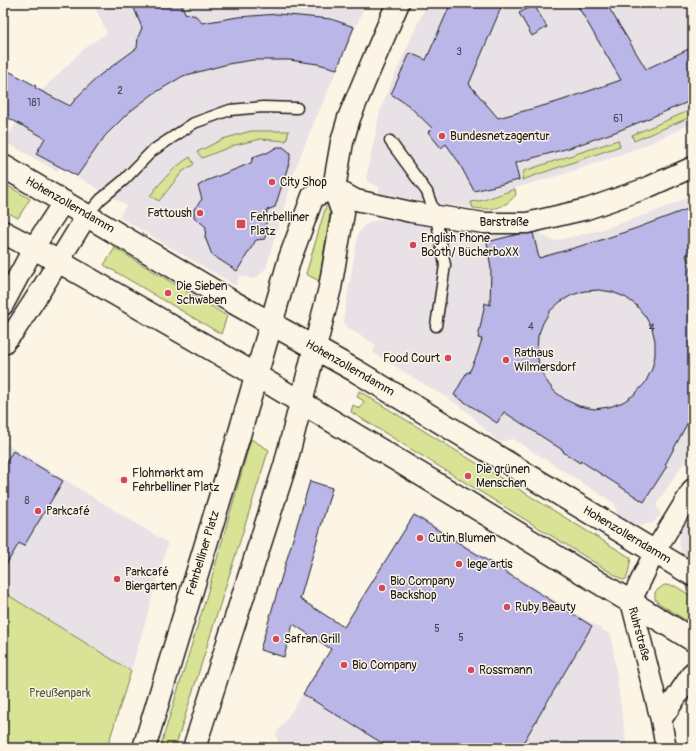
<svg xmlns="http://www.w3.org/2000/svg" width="696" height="751" viewBox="0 0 696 751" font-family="Pangolin,sans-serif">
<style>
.built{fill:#e8e2e6}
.green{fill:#d8e395;stroke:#7a8058}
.building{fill:#bab6e8;stroke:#1c1c1c;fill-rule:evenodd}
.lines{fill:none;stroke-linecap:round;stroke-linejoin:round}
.lane-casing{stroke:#1c1c1c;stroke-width:13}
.street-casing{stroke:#1c1c1c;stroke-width:23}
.secondary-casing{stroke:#1c1c1c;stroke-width:25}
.lane{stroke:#fcf5e5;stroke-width:10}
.street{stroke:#fcf5e5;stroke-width:20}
.secondary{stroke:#fcf5e5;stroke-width:22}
.poi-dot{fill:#d1495b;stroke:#fcf5e5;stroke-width:1.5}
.labels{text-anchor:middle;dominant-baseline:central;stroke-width:3;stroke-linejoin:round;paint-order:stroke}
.number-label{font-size:10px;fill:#44424f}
.poi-label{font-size:12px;fill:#1c1c1c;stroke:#fcf5e5;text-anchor:start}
.street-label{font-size:12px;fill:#1c1c1c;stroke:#fcf5e5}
.park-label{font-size:12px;fill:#545840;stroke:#fcf5e5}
</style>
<rect width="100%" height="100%" fill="#fcf5e5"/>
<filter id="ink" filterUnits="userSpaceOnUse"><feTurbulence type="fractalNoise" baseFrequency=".025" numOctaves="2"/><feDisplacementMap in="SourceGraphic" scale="8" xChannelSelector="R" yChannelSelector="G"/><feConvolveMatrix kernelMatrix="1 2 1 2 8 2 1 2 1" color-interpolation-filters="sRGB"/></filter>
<g filter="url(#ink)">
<path class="built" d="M93,3H366L308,137L296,167L266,268L258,277L251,279L240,275L236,286L119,217L126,205L60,167L57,171L5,142L37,87L42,90L88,45L107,33Z
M427,3H693V123L646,145L614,157L561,175L515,188L514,190L516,195L506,204L500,207L485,209L447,205L378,194L379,187L370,183L366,179L380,111L390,85Z
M693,196V449L656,505L661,514L654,522L648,524L640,526L630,523L620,518L618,516L614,503L513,439L499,442L483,428L470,414L452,401L373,353L376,345L347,328L344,323V315L358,234L364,226L372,221L383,219L456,230L486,232L532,229L554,241L600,230L648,214Z
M3,442L168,543L131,671L3,592Z
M414,513L611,635L627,748H279L276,734L303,694Z
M693,513V564L683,555L680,548L679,541L682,529Z"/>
<path class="green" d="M693,109V116L634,141L632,135Z
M251,131H289L286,141L261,139L235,145L202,158L197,152L223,139Z
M618,140L620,146L522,180L524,171Z
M190,157L194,164L182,172L159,201L150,196C162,180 174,167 190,157Z
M3,183L30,199L18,218L3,210Z
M515,189L516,195C502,210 492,210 473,208L471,202L484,200Z
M328,199L332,201L319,281L306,274Z
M115,248L227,316L221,334L104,265Z
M359,391L631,558L628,574L626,579L623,580L351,412L353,405L360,409L364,401L357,397Z
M251,439L269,450L267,455L175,748H160L206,598Z
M664,585L675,586L693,597V625L657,602L655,599V592Z
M3,592L131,671L107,748H3Z"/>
<path class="building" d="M132,3H181L185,13L196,16L202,23L238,17L278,14L331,19L354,27L337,69L318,64L289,60H253L228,64L183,76L153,94L128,113L105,136L77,176L36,154L45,138L3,115V68L36,86L35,88L70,106L78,96L100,75L137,48L138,37L142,28Z
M451,3H503L469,84L498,118L557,102L621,80L576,3H606L646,69L693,47V100L618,131L569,148L515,163L519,180L474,191L458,161L446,144L441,148L428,132L432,128L408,105L391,94L410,53L426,60Z
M534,5L547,27L532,36L519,13Z
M277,147H283L287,150L290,153V160L275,207L267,210L265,239L256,240L237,271L212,255L205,237L206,227L194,217V209L202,199L198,186L206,181L251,163L253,157L264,153H267Z
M693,207V253L686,255L693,278V420L688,422L665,465L667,466L644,502L581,461L580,463L563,452L564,451L504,412L497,423L454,395L467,372L469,373L477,355L482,339L478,338L485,303L490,305L491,269L487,242L519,234L533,233L539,258L598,241L634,229ZM599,290L612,292L625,297L636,305L645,316L652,328L655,341V355L652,369L645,383L635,394L623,402L609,407L594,409L579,406L566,400L554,391L545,379L539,365L537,351L538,336L543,323L550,311L560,302L572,295L585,291Z
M13,451L63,481L24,546L19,543L3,570V467Z
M310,481L332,488L300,599L344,627L414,515L592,626L520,748H390L303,694L331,649L293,624L284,657L260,650Z"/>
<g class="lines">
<g class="lane-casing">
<path id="lane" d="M390,141L427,192L436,217L445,265L436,326
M87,215L101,199L124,180L152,151L194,123L230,110L263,107L297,108"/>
</g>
<g class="street-casing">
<path id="street" d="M334,188L356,200L411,212L484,223H527L587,209L644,189L693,167
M3,305L34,247L64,201
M3,344L15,330L41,290L87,215
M661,720L693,672
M666,748L661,720L631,601L655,551L693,489"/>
</g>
<g class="secondary-casing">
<path id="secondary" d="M3,166L231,301L356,371L693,575
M3,232L58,261L239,365L465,501L693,640
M144,748L240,432L290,258L313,196L334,188
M194,748L285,466L330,288L343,213L334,188L342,142L349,118L364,82L398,3"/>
</g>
<use href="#lane" class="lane"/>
<use href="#street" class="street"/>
<use href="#secondary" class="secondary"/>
</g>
</g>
<g class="poi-dot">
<circle cx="442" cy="136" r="4"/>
<circle cx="272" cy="182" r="4"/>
<circle cx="200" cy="213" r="4"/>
<rect x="236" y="219" width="10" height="10" rx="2"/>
<circle cx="413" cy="245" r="4"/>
<circle cx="168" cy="293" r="4"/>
<circle cx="448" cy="358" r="4"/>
<circle cx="506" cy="360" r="4"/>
<circle cx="468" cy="476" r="4"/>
<circle cx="124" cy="480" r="4"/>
<circle cx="38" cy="511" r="4"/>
<circle cx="420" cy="538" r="4"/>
<circle cx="459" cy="564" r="4"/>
<circle cx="117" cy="579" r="4"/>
<circle cx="382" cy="588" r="4"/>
<circle cx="507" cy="607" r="4"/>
<circle cx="276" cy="639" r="4"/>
<circle cx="344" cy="665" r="4"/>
<circle cx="471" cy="670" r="4"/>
</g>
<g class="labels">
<g class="number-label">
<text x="459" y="52">3</text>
<text x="120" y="91">2</text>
<text x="34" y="103">181</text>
<text x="618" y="119">61</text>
<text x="531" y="327">4</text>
<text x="652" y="328">4</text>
<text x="27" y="501">8</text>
<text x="437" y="629">5</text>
<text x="461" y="638">5</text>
</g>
<g class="poi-label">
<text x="450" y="136">Bundesnetzagentur</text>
<text x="280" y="182">City Shop</text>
<text x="192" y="213" text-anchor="end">Fattoush</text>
<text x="250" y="217">Fehrbelliner<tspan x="250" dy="14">Platz</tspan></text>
<text x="421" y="238">English Phone<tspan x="421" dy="14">Booth/ BücherboXX</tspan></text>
<text x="176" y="286">Die Sieben<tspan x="176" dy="14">Schwaben</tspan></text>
<text x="514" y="353">Rathaus<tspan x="514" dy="14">Wilmersdorf</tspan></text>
<text x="440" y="358" text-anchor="end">Food Court</text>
<text x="476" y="469">Die grünen<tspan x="476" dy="14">Menschen</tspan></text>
<text x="132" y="473">Flohmarkt am<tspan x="132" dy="14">Fehrbelliner Platz</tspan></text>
<text x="46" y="511">Parkcafé</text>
<text x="428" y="538">Cutin Blumen</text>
<text x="467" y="564">lege artis</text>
<text x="125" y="572">Parkcafé<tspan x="125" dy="14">Biergarten</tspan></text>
<text x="390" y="581">Bio Company<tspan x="390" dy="14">Backshop</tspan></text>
<text x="515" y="607">Ruby Beauty</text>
<text x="284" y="639">Safran Grill</text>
<text x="352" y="665">Bio Company</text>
<text x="479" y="670">Rossmann</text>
</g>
<g class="street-label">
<text transform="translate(70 205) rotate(30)">Hohenzollerndamm</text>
<text x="504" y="222">Barstraße</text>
<text transform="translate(350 368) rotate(30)">Hohenzollerndamm</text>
<text transform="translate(627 535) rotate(31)">Hohenzollerndamm</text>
<text transform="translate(203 553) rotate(-73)">Fehrbelliner Platz</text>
<text transform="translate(639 634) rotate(75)">Ruhrstraße</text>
</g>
<g class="park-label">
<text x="60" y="693">Preußenpark</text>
</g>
</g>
<rect width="696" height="751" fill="none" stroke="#fcf5e5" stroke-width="16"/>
<rect x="8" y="8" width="680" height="735" fill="none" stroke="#1c1c1c" stroke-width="1.5" filter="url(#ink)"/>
</svg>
